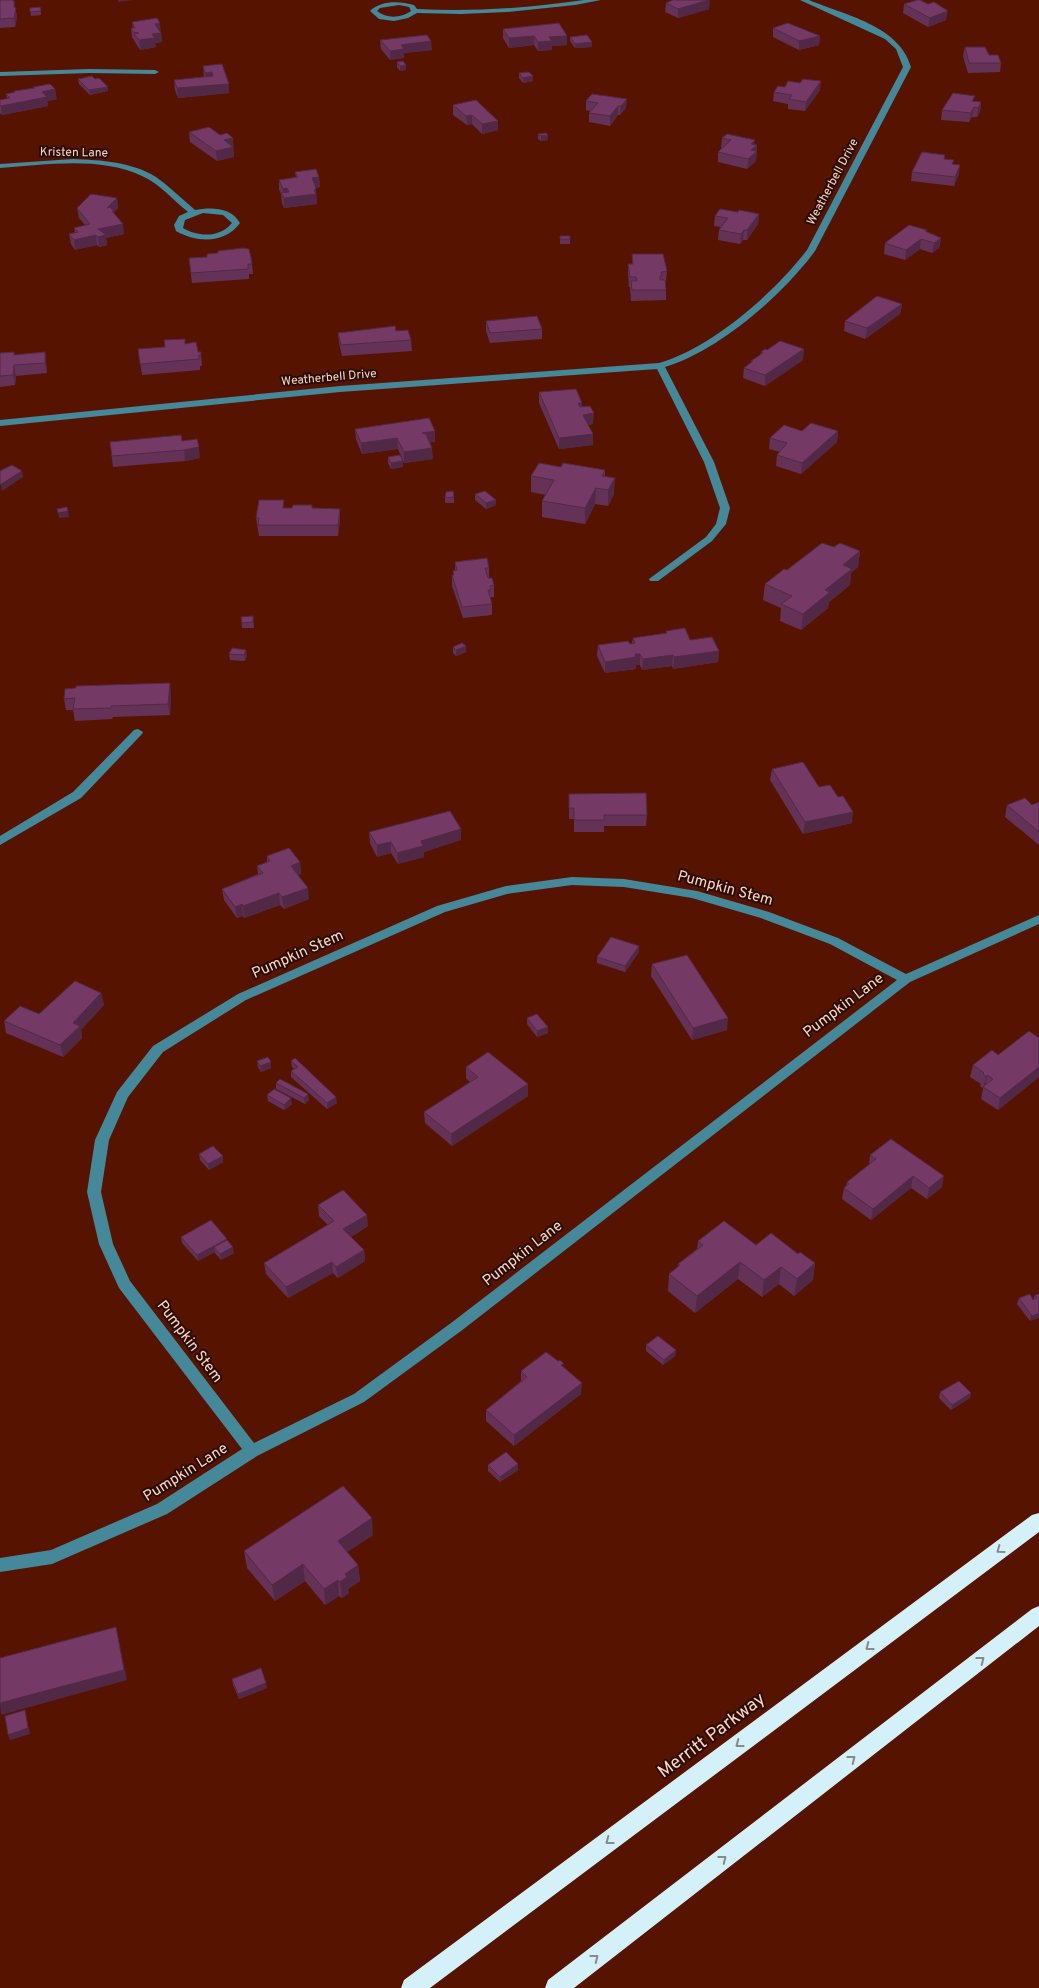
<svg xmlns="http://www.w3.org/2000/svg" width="1039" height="1988" viewBox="0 0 1039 1988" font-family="Overpass,sans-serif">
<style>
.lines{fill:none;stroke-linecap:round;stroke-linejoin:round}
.minor{fill:#45889a;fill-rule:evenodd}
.highway{fill:#d4f1f9;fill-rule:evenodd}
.wall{fill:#643257}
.shaded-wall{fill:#512947}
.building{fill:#743a65;stroke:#512947}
.oneway{stroke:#878a8b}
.labels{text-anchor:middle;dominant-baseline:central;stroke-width:4;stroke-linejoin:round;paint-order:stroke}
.far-street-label{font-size:12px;fill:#fed4c7;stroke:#290d05}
.street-label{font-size:15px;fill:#fed4c7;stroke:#290d05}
.near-street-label{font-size:18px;fill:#fed4c7;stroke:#290d05}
</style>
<rect width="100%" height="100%" fill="#561400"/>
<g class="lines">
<path class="minor" d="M584,0H601L575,5L507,12L461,14L417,13L408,18L394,21L379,19L370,11C381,0 400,1 414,5L417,9C473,12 528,8 584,0ZM399,5L409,7L411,11C401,18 387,19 377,11L380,8Z
M800,0H809C844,15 899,25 911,67L815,251C782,296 718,351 665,367L714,462L730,508L726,524L712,541L658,581H650L649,579L706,537L716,524L720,508L704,462L657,369L340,392L0,426V420L340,386L659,363C713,347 773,294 807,250L903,67L896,49L885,39Z
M89,69L155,70L159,72L155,74L89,73L0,76V72Z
M73,159C101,160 132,162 156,177C170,187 182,199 195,210C211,207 231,207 240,223C225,244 197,243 176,231L174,225L179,216L188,212C173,200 160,184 142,176C99,156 46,165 0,168V164ZM203,213L223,215L232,223C220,238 198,237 183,228L185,220Z
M138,729L143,732L142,734L81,798L0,845V836L73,792L134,730Z
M572,877L624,879L697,891L769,912L838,938L906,974L1039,915V924L910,982L461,1331L364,1402L257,1456L167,1514L52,1564L0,1572V1558L51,1550L157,1504L242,1449L119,1288L99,1244L87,1192L95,1140L117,1092L153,1046L238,994L437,906L506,886ZM572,885L624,887L692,898L761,918L830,944L897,980L451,1323L354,1394L254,1443L130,1281L113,1244L101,1192L109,1140L128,1097L163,1052L246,1000L445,912L507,894Z"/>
<path class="highway" d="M1039,1513V1532L430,1988H401L404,1980L1032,1515Z
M1039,1606V1626L574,1988H545L548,1980L1032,1609Z"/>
</g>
<path class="wall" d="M0,0H14L17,17L15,27L0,28Z
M666,3L709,9L678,18L665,12Z
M904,4H928L946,20L928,27L903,13Z
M40,7L41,15L31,16L30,8Z
M132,22L161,32L162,42L155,43L156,47L140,50L135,42L132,37L131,28H133Z
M773,28L820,36L819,45L799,50L773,37Z
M503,29L567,45L552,46V50L538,51L534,45L509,48L503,38Z
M570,37L592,42V47L575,48L570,41Z
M380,40L432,50L404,53V58L390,60L381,49Z
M965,47L989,55L1001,63L1000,72L968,73L963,56Z
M397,62L406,65V70L400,71L397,67Z
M203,66L229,84V93L178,98L175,90L174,80L204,77Z
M519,73L533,76V81L523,83L519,78Z
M78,79L108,91L90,95L79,84Z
M33,87L57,99L47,101L48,106L2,115L0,113V100L7,99L6,94L14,93V91L34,88Z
M820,90L805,111L788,109V104L773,101L774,92Z
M592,94L626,108L620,115H618L610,126L589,122V113L590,111L586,110V101Z
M476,100L498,130L482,134L472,124L467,125L453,115V105Z
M974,101L981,102L980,112L977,117H972L969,122L941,120L942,110Z
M189,132L234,147H233L234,157L217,161L190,142Z
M538,134L548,135V140L541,141L538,139Z
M722,138L757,145L756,161L747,169L718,162V152L722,148H721Z
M945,159L953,164L959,174L954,186L911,181L912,172Z
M295,172L319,177L320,187L315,188L317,204L284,208L282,203L281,194L279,189V180L296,178Z
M117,198L118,208L114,212V214L124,234L106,238L107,245L99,247L97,245L75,250L71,244L69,234L75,233L74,228L85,225L79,218L77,208Z
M738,212L759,214L758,224L747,240H743L740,244L718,240L719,230L721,227L714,226L715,216Z
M927,230L926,232L941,238L939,248L932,253L920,249L905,260L884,254L885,243Z
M560,236H570V244H560Z
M632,254L667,271L666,281H665L666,290V300L631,301L630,287H629L628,274V264H632Z
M189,258L252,264L253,274H249V279L192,283Z
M902,304L900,314L865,339L844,331L845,321Z
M486,321L542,329V339L490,343L486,331Z
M396,331L411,340L412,351L342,356L339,343L338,333Z
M185,344L198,352L201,355L202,366H200V370L142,375L138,349L165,347Z
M45,352L47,373L16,376L15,385L0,387V353L14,355Z
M761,352L803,360L765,386L743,378L744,368L751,363V361L760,355Z
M539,392L582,403V407L593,424L588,425L593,434V445L559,449L539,403Z
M355,429L435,431V442H430L433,459L404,463L398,449L362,454L356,439Z
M802,431H838L837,442L801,474L776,466L777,455L780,452L769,449L770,438Z
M182,441L200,458L185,461L113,467L110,442Z
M388,457L403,461V467L391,469L388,463Z
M561,467L605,470V476L614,494L608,506L595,504L585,524L542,517V501L546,495L531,492V476Z
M475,494L496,500V505L486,509L475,500Z
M454,497V503H445V498Z
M285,508L340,509V520L338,536H259L256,518Z
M834,547L860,551L858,567L851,573L850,585L829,602L828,608L801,630L780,621L781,608L763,600L765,584L787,570Z
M455,562L489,568V578L494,585V597H491V601L492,604V615L463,618L452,586V575H453V571H455Z
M253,616L254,628H242L241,617Z
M666,631L719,651L718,662L673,669L672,666L642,670L640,665H636V669L605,673L597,656L598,645L632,643L633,638L666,633Z
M466,646V652L456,656L453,653V647Z
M229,654L247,655L245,661L230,660Z
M171,694L170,715L113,717L112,719L75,721L73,710H66L64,699Z
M772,769L819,787L838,797L852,823L803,834L770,780Z
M569,794L647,815L646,826H604V832H574V819H569Z
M1039,802V845L1005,817L1007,805H1032Z
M369,832L461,840L424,852V857L398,864L391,853L377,857L370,843Z
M267,856L300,862L301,874L298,875L309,899L284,909L280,905L244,918L243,916L237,918L224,900L222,889L258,874L257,866L267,862Z
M639,946V952L625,972L597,963V957Z
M652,964L727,1030L692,1040L651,976Z
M101,993L104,1005L81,1030L82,1038L63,1057L6,1033L4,1021L39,1014Z
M527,1018L548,1027V1033L537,1037L527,1024Z
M1039,1038V1077L998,1110L981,1099L983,1088L980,1086L981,1084L970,1077L973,1065Z
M257,1061L271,1068L261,1072L258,1067Z
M291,1061L337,1103L327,1109L291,1077V1071L294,1069L292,1067Z
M466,1067L528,1096L452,1146L425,1123L424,1112L470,1082L466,1078Z
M276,1083L309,1100L305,1104L276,1089Z
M267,1095L292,1104L284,1110L268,1101Z
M199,1154L223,1156V1162L209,1170L200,1160Z
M870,1155L942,1187L927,1199L911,1188L871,1220L842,1199L844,1188L846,1186L847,1182L869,1165Z
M318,1205L368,1226L351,1237L364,1250L365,1261L338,1278L333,1273L288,1298L266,1274L264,1263L328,1225L319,1216Z
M181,1237L227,1240L234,1253L221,1260L215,1253V1252L198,1261L182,1243Z
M698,1241L756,1245L798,1254L815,1263L813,1280L794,1296L779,1284L762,1297L738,1279L695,1313L668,1291L669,1274L678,1267V1264L697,1249Z
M1039,1294L1030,1321L1017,1304L1019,1298L1033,1300L1035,1295Z
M646,1345L676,1350L675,1356L663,1365L646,1351Z
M564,1367L581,1394L514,1446L486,1421V1410L521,1381V1371Z
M940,1392L970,1398L951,1410L939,1398Z
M488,1465L518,1470L500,1482L488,1471Z
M373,1535L347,1552L358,1565L360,1581L348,1589L349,1593L342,1598L339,1596L325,1605L305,1581L275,1601L247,1568L244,1551Z
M232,1679L267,1688L239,1699L233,1685Z"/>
<path class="shaded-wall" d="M13,0H14L17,17L15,27Z
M118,0H133L118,2Z
M710,0L709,9L678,18V9Z
M948,11L946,20L928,27L930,18Z
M160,23L161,32L155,24Z
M161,33L162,42L155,43L156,47L140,50L139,40L152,34Z
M534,36V45L509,48V38Z
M567,36V45L552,46V50L538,51V42L549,37Z
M820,36L819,45L799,50V41Z
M431,41L432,50L404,53V58L390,60V51L401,45Z
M592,42V47L575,48V44Z
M406,65V70L400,71V66Z
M212,72L213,82H206L205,73Z
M533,76V81L523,83V78Z
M821,81L820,90L805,111L806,102Z
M229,84V93L178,98L177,88Z
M108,87V91L90,95L89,90Z
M55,89L57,99L47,101L48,106L2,115L1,106L42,92Z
M627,99L626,108L620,115L621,106Z
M981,102L980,112L977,117L978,108Z
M618,106V115L610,126V116Z
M974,107L972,117L969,122L971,113Z
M472,115V124L467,125L466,116Z
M498,121V130L482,134V124Z
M548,135V140L541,141V136Z
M233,138L234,157L217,161L216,151L224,140Z
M755,140L754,147L757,145L756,161L747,169L751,144Z
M960,165L959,174L954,186L955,177Z
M319,177L320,187L313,188L312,178Z
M287,188L288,198L316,189L317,204L284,208L283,189Z
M117,198L118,208L114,212L115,221L107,208Z
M759,214L758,224L747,240V230Z
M123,224L124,234L106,238L107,245L99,247L98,237V229Z
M744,230L743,240L740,244L741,234Z
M96,235L97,245L75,250L74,240Z
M941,238L939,248L932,253L934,243Z
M921,239L920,249L905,260L906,250Z
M902,304L900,314L865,339L867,328Z
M804,349L803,360L765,386V375Z
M45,352L46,362L47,373L45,363Z
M14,365L16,376L15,385L13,375Z
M578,403H582V413Z
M594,413L593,424L583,425V415Z
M435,431V442L423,443L422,433Z
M838,431L837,442L801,474L802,463Z
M593,434V445L559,449V438Z
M397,438L398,449L362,454L361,443Z
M199,447L200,458L185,461L184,450Z
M432,448L433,459L404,463V452Z
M403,461V467L391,469V463Z
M22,471L23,477L2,491L1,485Z
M615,478L614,494L608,506V490Z
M596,488L595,504L585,524V508Z
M496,500V505L486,509V503Z
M340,509V520L338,536V525Z
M68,511L69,517L59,518L58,513Z
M860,551L858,567L851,573L850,585L829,602L828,608L801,630L803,614L825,590L843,565Z
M466,646V652L456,656V650Z
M246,650L247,655L245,661L244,655Z
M719,651L718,662L673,669L674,657Z
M635,654H640V665H636V669L605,673V662Z
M673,655L672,666L642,670L643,659Z
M170,683L171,694L170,715L168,704Z
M853,812L852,823L803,834L805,822Z
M461,829V840L424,852V857L398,864L397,853L421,841Z
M391,842V853L377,857V845Z
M300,862L301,874L292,877L291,866Z
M308,888L309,899L284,909L282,897Z
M279,893L280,905L244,918L243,906Z
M242,904L243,916L237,918L235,907Z
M639,946V952L625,972V966Z
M101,993L104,1005L81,1030L82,1038L63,1057L60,1045L73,1023Z
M728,1018L727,1030L692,1040L693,1028Z
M548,1027V1033L537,1037V1031Z
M271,1062V1068L261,1072L260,1066Z
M1039,1067V1077L998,1110L1000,1098Z
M987,1075L985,1087L983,1088L986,1077Z
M528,1084V1096L452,1146L451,1134Z
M308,1094L309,1100L305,1104L304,1098Z
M336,1097L337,1103L327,1109V1103Z
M291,1098L292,1104L284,1110V1105Z
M223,1156V1162L209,1170L208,1164Z
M913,1176L911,1188L871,1220L873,1209Z
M944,1176L942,1187L927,1199L929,1188Z
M367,1215L368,1226L344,1241L343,1229Z
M227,1239V1245L214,1247L215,1252L198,1261L197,1255Z
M233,1247L234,1253L221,1260L220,1254Z
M364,1250L365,1261L338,1278L336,1267Z
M332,1262L333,1273L288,1298L286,1287Z
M740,1262L738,1279L695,1313L697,1296Z
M815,1263L813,1280L794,1296L797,1279Z
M781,1267L779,1284L762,1297L764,1280Z
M1039,1313V1318L1030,1321L1032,1316Z
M676,1350L675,1356L663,1365L664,1360Z
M582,1383L581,1394L514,1446V1435Z
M971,1393L970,1398L951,1410L952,1405Z
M518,1464V1470L500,1482V1477Z
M372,1518L373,1535L340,1557L338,1541Z
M303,1564L305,1581L275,1601L272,1585Z
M358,1565L360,1581L348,1589L349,1593L342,1598L340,1582L345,1574Z
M338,1580L339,1596L325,1605L324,1589Z
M116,1627L127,1680L1,1715L0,1703Z
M266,1683L267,1688L239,1699L238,1694Z
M25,1710L30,1734L10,1740L8,1735Z"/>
<path class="building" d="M0,0H13V1H14V7L16,8L14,18L0,19Z
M673,0H709L678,9L666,3Z
M917,0H920L928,4L934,2L948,11L930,18L904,4Z
M40,7L41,11L30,12V8Z
M157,18L160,23L155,24L161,33L152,34L155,38L139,40L134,34L139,33L133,32L131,28H135L132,22Z
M559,23L567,36L549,37L552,41L538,42L534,36L509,38L503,29Z
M788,23L820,36L799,41L773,28Z
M427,35L431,41L401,45L404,49L390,51L380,40Z
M587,35L592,42L575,44L570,37Z
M965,47H985L989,55H998L1001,63H969Z
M403,61L406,65L400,66L397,62Z
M222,64L229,84L177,88L174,80L213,76L212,72L205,73L203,66Z
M529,72L533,76L523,78L519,73Z
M92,76L95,79L99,78L108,87L89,90L78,79Z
M803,79L821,81L806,102L789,99L792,95L774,92L778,86L785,87L788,81L800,83Z
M50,84L55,89L42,92L47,97L1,106L0,105V100L10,98L6,94L15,92L14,91L35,88L33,87Z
M953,93L975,96L972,101L981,102L978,108L974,107L971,113L942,110Z
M592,94L627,99L621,106H618L610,116L589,113L598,103L586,101Z
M476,100L498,121L482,124L472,115L466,116L453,105Z
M209,127L220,135L227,133L233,138L224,140L233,147L216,151L189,132Z
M546,133L548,135L541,136L538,134Z
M727,134L755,140L751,144L757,145L751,150L757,151L748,159L718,152L731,140L722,138Z
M922,152L945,155L944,159L954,160L952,164L960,165L955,177L912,172Z
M316,169L319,177L312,178L315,185L316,189L314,190L316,194L284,198L281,193L289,192L287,188L283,189L279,180L298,177L295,172Z
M91,194L117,198L107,208L110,207L114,211H112L123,224L98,229L106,235L98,237L96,235L74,240L69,234L78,232L74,228L90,224L77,208Z
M720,209L738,212L739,210L759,214L747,230H744L741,234L719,230L728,218L715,216Z
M909,225L927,230L925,231L941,238L934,243L921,239L906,250L885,243Z
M560,236H570V239H560Z
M243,248L249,249L251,258L252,264H248V269L191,273L189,258L207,257V254L218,253V251Z
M632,254H663L667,271L661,272L662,276H660V280H665L666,290H632L631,281H637L636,277H630L628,264H633Z
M877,296L902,304L867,328L845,321Z
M537,316L542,329L490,333L486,321Z
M395,326L396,331L408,330L411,340L341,345L338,333Z
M185,339V344L196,342L198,352H201V355H199V359L140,364L138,349L165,347L164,340Z
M780,341L804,349L765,375L744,368L753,361H751L763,353L761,352L765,349L767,350Z
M14,352V355L45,352V363L14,365L13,375L0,376V353Z
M576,389L582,403H578L580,407L590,406L594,413L583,415L593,434L559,438L539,392Z
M429,418L435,431L422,433L426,434L432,448L404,452L397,438L361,443L355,429Z
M811,423L838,431L802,463L777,455L787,443L770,438L784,425L802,431Z
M181,435L182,441L197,439L199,447L184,450L112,456L110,442Z
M400,455L403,461L391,463L388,457Z
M539,463L561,467L563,463L605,470L602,476L615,478L608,490L596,488L585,508L542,501L554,480L531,476Z
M12,465L22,471L0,485V471Z
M453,491L454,497L445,498L446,492Z
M485,491L496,500L486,503L475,494Z
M259,500H284L283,508H292L293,505H312V508L340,509L338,525H258L259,518H256Z
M67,507L68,511L58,513L57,509Z
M822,543L834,547L840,543L860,551L843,565L852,569L825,590L830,592L803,614L781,604L792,596L765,584L784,569L787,570Z
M487,558L489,568H485L488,578H492L494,585L490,586L491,590H488L492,604L462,607L452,575H454L453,571L457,570L455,562Z
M253,616V622L242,623L241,617Z
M685,628L690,640L712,637L719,651L674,657L673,655L643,659L640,654H635L636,657L605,662L598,645L628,641L630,644L635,643L633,638L667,633L666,631Z
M462,643L466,646L456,650L453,647Z
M232,648L246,650L244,655L229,654Z
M170,683L168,704L111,706V708L73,709L75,698L64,699L65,689L76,688V686Z
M803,762L819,787L830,785L838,797L843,796L853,812L805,822L772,769Z
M646,793L647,815H604V820H574V808H569V794Z
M1025,798L1032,805L1039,802V832L1007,805Z
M450,811L461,829L421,841L423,846L397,853L391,842L377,845L369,832Z
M289,848L300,862L291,866L308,888L282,897L279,893L243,906L242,904L235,907L222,889L263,873L257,866L270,861L267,856Z
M611,937L639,946L625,966L597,957Z
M687,955L728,1018L693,1028L652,964Z
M75,981L101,993L73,1023L80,1026L60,1045L4,1021L20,1006L39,1014Z
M537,1014L548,1027L537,1031L527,1018Z
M1029,1031L1039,1038V1067L1000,1098L983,1087L993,1079L987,1075L986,1077L983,1074L984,1073L973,1065L992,1050L998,1055Z
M488,1052L528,1084L451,1134L424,1112L478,1077L466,1067Z
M268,1057L271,1062L260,1066L257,1061Z
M295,1058L336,1097L327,1103L291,1071L298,1067L291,1061Z
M280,1079L308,1094L304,1098L276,1083Z
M274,1089L291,1098L284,1105L267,1095Z
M891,1139L944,1176L929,1188L913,1176L873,1209L844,1188L849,1184L847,1182L876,1159L870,1155Z
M213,1146L223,1156L208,1164L199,1154Z
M343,1190L367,1215L343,1229L364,1250L336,1267L332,1262L286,1287L264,1263L334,1221L318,1205Z
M211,1220L227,1239L197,1255L181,1237Z
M724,1221L756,1245L771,1233L798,1254L800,1252L815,1263L797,1279L781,1267L764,1280L740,1262L697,1296L669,1274L680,1265L678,1264L703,1245L698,1241Z
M227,1240L233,1247L220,1254L214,1247Z
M1030,1294L1033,1300L1037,1298L1035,1295L1039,1294V1313L1032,1316L1019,1298Z
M658,1336L676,1350L664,1360L646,1345Z
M546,1352L558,1361L560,1360L564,1364L561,1365L582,1383L514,1435L486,1410L527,1377L521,1371Z
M959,1381L971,1393L952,1405L940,1392Z
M506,1452L518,1464L500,1477L488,1465Z
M343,1486L372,1518L338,1541L358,1565L345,1574L347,1577L340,1582L338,1580L324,1589L303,1564L272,1585L244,1551Z
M116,1627L124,1670L0,1703V1658Z
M261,1668L266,1683L238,1694L232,1679Z
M25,1710L28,1728L8,1735L5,1716Z"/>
<defs><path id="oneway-chevron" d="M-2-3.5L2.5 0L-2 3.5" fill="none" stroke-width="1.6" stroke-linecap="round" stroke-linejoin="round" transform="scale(1.25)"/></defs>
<g class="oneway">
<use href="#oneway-chevron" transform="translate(1000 1550) rotate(144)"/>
<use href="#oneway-chevron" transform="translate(869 1647) rotate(143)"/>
<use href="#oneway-chevron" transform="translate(981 1660) rotate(-38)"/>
<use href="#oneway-chevron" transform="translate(739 1744) rotate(143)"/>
<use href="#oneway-chevron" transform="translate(852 1759) rotate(-38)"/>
<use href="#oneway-chevron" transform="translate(609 1841) rotate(143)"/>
<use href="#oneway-chevron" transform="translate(723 1859) rotate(-38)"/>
<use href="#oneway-chevron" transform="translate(595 1958) rotate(-38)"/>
</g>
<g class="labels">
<g class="far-street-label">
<text transform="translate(74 153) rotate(1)">Kristen Lane</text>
<text transform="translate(833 182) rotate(-62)">Weatherbell Drive</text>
<text transform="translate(329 378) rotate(-5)">Weatherbell Drive</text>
</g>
<g class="street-label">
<text transform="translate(725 889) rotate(15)">Pumpkin Stem</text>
<text transform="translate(298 955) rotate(-24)">Pumpkin Stem</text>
<text transform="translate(844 1006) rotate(-37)">Pumpkin Lane</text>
<text transform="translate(523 1254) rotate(-38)">Pumpkin Lane</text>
<text transform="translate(189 1342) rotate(53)">Pumpkin Stem</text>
<text transform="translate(186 1473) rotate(-32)">Pumpkin Lane</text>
</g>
<g class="near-street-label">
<text transform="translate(712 1736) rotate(-37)">Merritt Parkway</text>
</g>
</g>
</svg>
